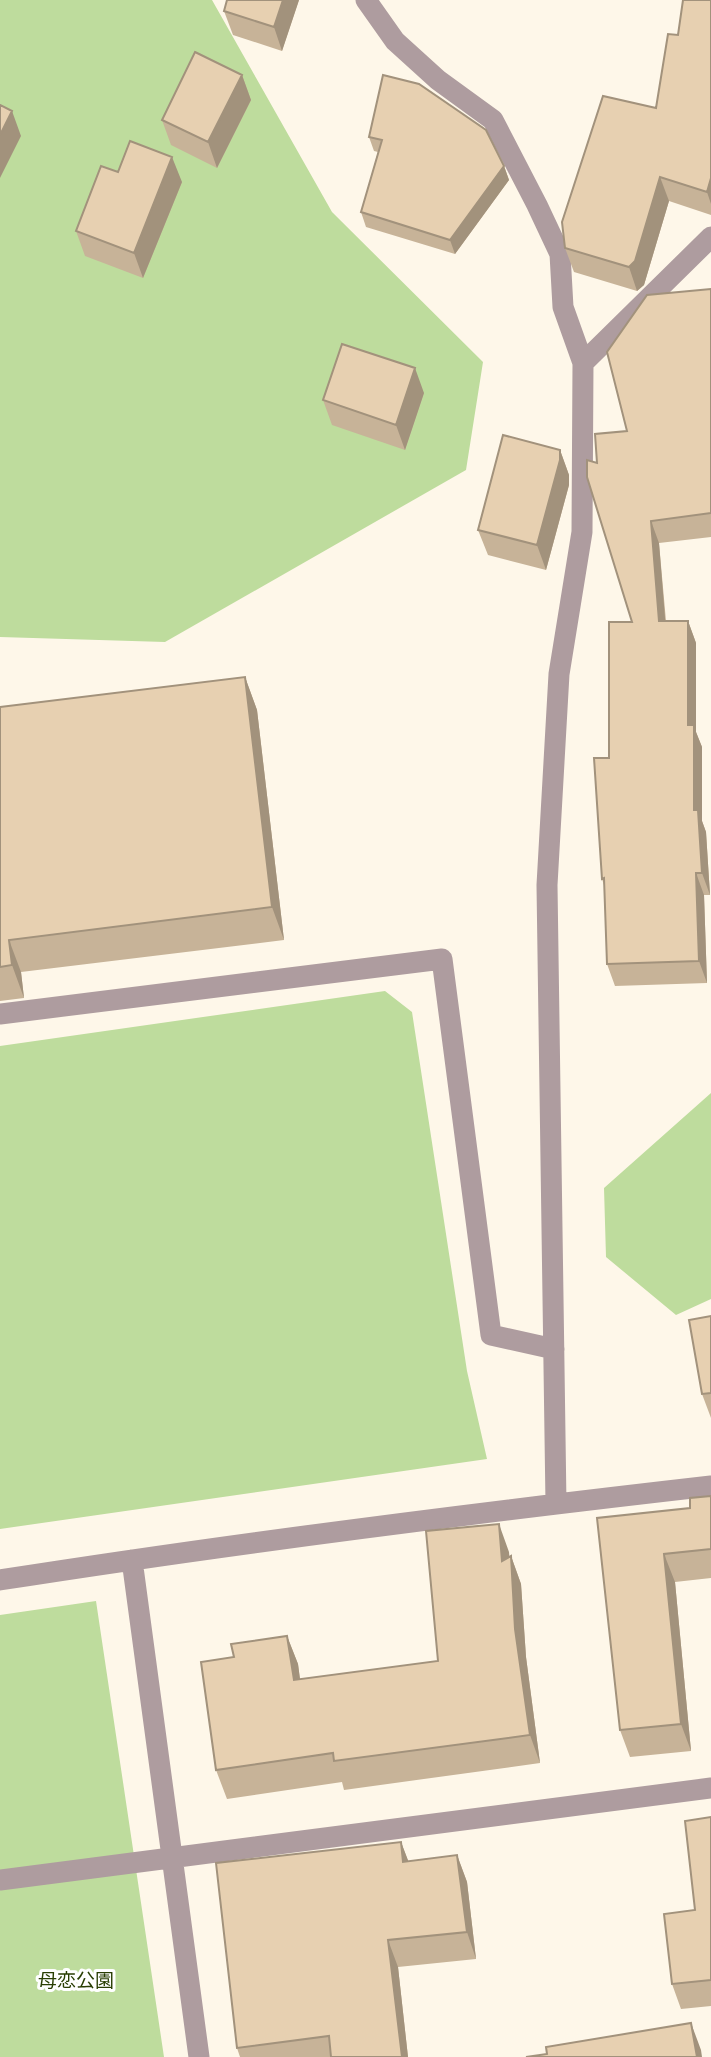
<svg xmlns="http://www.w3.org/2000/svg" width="711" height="2057" viewBox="0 0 711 2057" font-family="'DM Sans','Noto Sans JP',sans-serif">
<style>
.green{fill:#bedc9d}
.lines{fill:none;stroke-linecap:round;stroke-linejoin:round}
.minor{stroke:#ae9c9f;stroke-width:21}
.wall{fill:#c7b398}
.shaded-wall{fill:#a2927c}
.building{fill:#e7d0b1;stroke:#a2927c;stroke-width:2}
.labels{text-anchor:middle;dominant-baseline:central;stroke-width:6;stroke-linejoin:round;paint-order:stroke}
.park-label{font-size:19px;fill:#293e03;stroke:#fff}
</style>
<rect width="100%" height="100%" fill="#fef7e9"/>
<path class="green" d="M0,0H212L332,212L483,362L466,470L165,642L0,637Z
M385,991L412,1012L467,1371L487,1459L0,1529V1046Z
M711,1093V1299L676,1315L606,1257L604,1188Z
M96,1601L164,2057H0V1615Z"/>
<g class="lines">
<path class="minor" d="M366,0L395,41L438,80L493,120L537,205L560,254L563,307L583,363L582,532L559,674L547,885L556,1504
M583,363L711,237
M0,1014L442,959L491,1335L554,1349
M132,1560L199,2057
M0,1580C236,1543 474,1513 711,1486
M0,1880L711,1788"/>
</g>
<path class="wall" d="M299,0L282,51L233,35L224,11Z
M711,0V215L669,201L644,285L637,291L574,272L565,248L656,108L678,35Z
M242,75L251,100L217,168L171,145L162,120Z
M369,137L504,166L509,180L455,254L366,227L361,212L378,152L374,151Z
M118,172L182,182L143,278L85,256L76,231Z
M711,289V537L659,543L666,621H688L696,643V732L702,747V821L706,832L710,895H704L707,983L615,986L607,964L604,885L602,879L609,758L632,622L597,463L627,431Z
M424,393L405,450L332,425L323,400Z
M560,450L569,475V485L546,570L488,555L478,530Z
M245,677L257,710L284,940L21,972L24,998L0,1001V707Z
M711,1316V1418L702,1394Z
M711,1496V1578L675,1582L691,1751L630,1757L620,1730L597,1518L690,1508Z
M509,1552V1556H511L521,1584L526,1657L540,1763L344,1790L342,1782L227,1799L216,1770L234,1657L287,1636L298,1664L300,1680L438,1661Z
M711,1817V2006L681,2009L672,1984L695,1910Z
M401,1842L408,1861L457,1855L467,1882L476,1959L398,1967L408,2057H240L237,2048Z"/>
<path class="shaded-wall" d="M283,0H299L282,51L274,27Z
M242,75L251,100L217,168L208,142Z
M12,111L21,136L0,178V135Z
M172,157L182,182L143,278L134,253Z
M504,166L509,180L455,254L450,240Z
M660,177L669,201L644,285L637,291L629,267Z
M711,178V204L707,192Z
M415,368L424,393L405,450L396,425Z
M560,450L569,475V485L546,570L537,545Z
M651,521L659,543L667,643L659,621Z
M688,621L696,643V732L702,747V821L706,832L710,895L702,873L694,810L688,725Z
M245,677L257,710L284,940L272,907Z
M696,873L704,895L707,983L699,961Z
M9,940L21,972L24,998L12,965Z
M499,1524L509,1552L512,1589L502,1561Z
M664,1554L675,1582L691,1751L681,1724Z
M511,1556L521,1584L526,1657L540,1763L530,1735L515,1629Z
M287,1636L298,1664L304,1709L294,1680Z
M401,1842L411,1868L403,1862Z
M457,1855L467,1882L476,1959L467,1932Z
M388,1940L398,1967L408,2057H402Z
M691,2023L701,2050L702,2057H697Z"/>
<path class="building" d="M227,0H283L274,27L224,11Z
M683,0H711V178L707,192L660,177L635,261L629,267L565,248L562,222L603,96L656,108L668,34L678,35Z
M195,52L242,75L208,142L162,120Z
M383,75L419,84L486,130L504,166L450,240L361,212L382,140L369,137Z
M0,105L12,111L0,135Z
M130,141L172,157L134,253L76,231L101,166L118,172Z
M711,289V513L651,521L659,621H688V725H694V810H698L702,873H696L699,961L607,964L604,878L602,879L594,758H609V622H632L587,477V460L597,463L595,434L627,431L607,352L647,295Z
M342,344L415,368L396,425L323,400Z
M503,435L560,450V460L537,545L478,530Z
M245,677L272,907L9,940L12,965L0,967V707Z
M711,1316V1393L702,1394L689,1320Z
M711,1496V1549L664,1554L681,1724L620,1730L597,1518L690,1508V1498Z
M499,1524L502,1561L511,1556L515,1629L530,1735L334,1761L333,1753L216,1770L201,1662L234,1657L231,1644L287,1636L294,1680L438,1661L426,1531Z
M711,1817V1980L672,1984L664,1914L695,1910L685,1821Z
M401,1842L403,1862L457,1855L467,1932L388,1940L402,2057H331L329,2036L237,2048L216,1863Z
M691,2023L697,2057H526L547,2054L546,2047Z"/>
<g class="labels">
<g class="park-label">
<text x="76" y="1980">母恋公園</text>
</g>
</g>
</svg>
